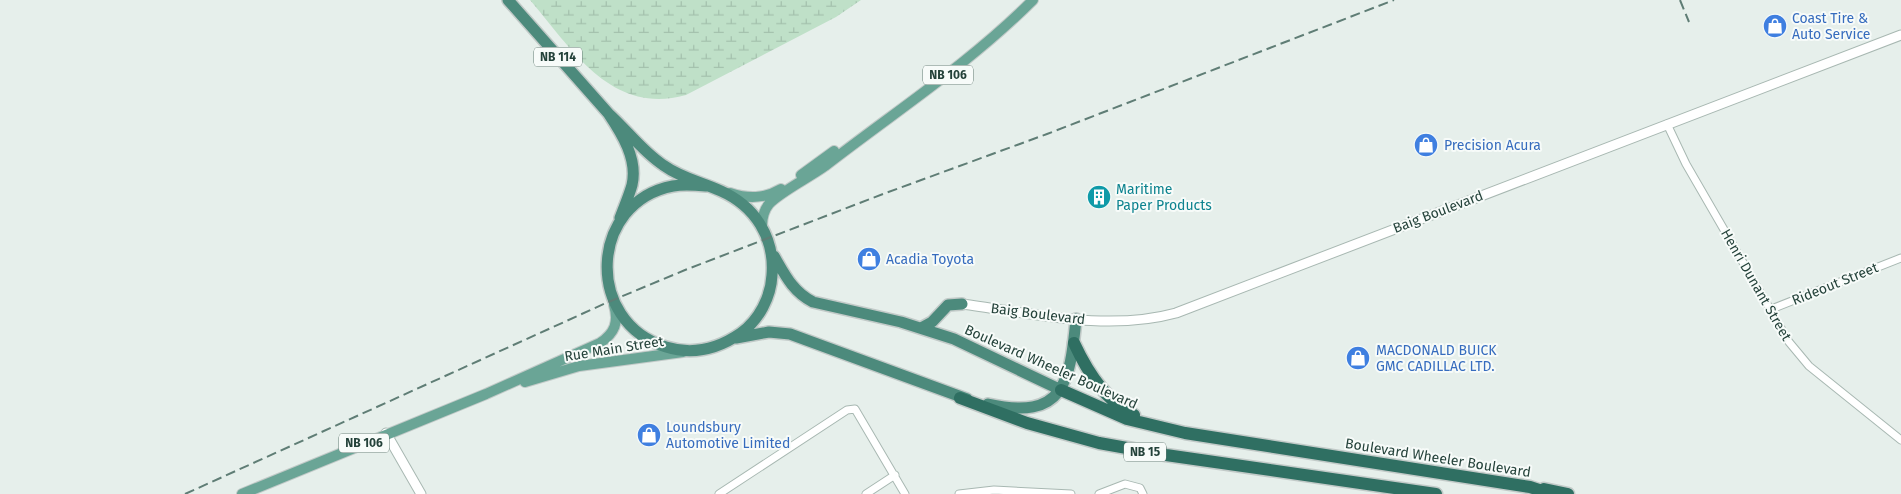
<svg xmlns="http://www.w3.org/2000/svg" width="1901" height="494" viewBox="0 0 1901 494" font-family="'Fira Sans',sans-serif">
<style>
.wetland{fill:url(#wetland-marsh)}
.lines{fill:none;stroke-linecap:round;stroke-linejoin:round}
.minor-casing{stroke:#a8b8b2;stroke-width:9}
.tertiary-casing{stroke:#a8b8b2;stroke-width:11}
.primary-casing{stroke:#c2cac8;stroke-width:12}
.trunk-casing{stroke:#c2cac8;stroke-width:14}
.motorway-casing{stroke:#c2cac8;stroke-width:15}
.minor{stroke:#fff;stroke-width:7}
.tertiary{stroke:#fff;stroke-width:9}
.primary{stroke:#6aa596;stroke-width:10}
.trunk{stroke:#4c8a7c;stroke-width:11}
.motorway{stroke:#2f6f62;stroke-width:12}
.rail{stroke:#5f7d75;stroke-width:2;stroke-dasharray:10 5;stroke-linecap:butt}
.labels{text-anchor:middle;dominant-baseline:central;stroke-width:4;stroke-linejoin:round;paint-order:stroke}
.shield{fill:#f7fbf9;stroke:#637a73;stroke-width:1}
.shield-label{font-size:12px;font-weight:bold;fill:#24423a}
.shop-label{font-size:14px;fill:#366cbe;stroke:#f7fbf9;text-anchor:start}
.culture-label{font-size:14px;fill:#0d838f;stroke:#f7fbf9;text-anchor:start}
.street-label{font-size:14px;fill:#24423a;stroke:#f7fbf9}
</style>
<defs>
<pattern id="wetland-marsh" width="20" height="14" patternUnits="userSpaceOnUse" patternTransform="scale(1.25)"><rect width="20" height="14" fill="#bfe0c8"/><path d="M1 5h8M5 5V1M11 12h8M15 12V8" fill="none" stroke="#a4c1ad"/></pattern>
</defs>
<rect width="100%" height="100%" fill="#e6efeb"/>
<path class="wetland" d="M530,0H861L836,17L686,95C611,116 572,49 530,0Z"/>
<g class="lines">
<g class="minor-casing">
<path id="minor" d="M1667,124L1686,164L1789,342L1809,366L1901,440
M1769,310L1901,258
M719,494L847,410L855,409L905,494
M866,494L895,475
M959,494L994,490L1071,494
M1099,494L1125,484L1140,488L1143,494"/>
</g>
<g class="tertiary-casing">
<path id="tertiary" d="M962,304C1032,313 1107,332 1176,313L1901,35
M386,433L421,494"/>
</g>
<g class="primary-casing">
<path id="primary" d="M801,175L834,151
M730,193C748,199 764,199 781,189
M762,226C762,218 764,210 769,204C780,192 810,177 825,166C896,111 970,63 1033,0
M525,382L579,366L683,352
M242,494L486,394L600,343C615,333 619,322 614,305"/>
</g>
<g class="trunk-casing">
<path id="trunk" d="M508,0L608,113C622,134 638,159 632,185C629,196 624,207 620,218
M608,113C627,130 642,151 663,165C681,178 701,182 721,191C755,206 775,238 772,275C771,297 759,320 741,333C718,349 692,355 666,347C584,322 589,202 673,186C684,184 695,185 706,186
M774,256C785,275 793,292 813,302L901,322L954,339L1061,390
M921,328L932,322L948,305L962,304
M736,338L769,332L790,334L967,399
M988,404C1064,421 1070,383 1076,319"/>
</g>
<g class="motorway-casing">
<path id="motorway" d="M1074,343C1087,371 1105,401 1134,415
M1061,390L1127,419L1185,433L1530,487L1551,494
M960,398L1027,423L1099,443L1166,455L1436,494
M1544,489L1568,494"/>
</g>
<use href="#minor" class="minor"/>
<use href="#tertiary" class="tertiary"/>
<use href="#primary" class="primary"/>
<use href="#trunk" class="trunk"/>
<use href="#motorway" class="motorway"/>
<path class="rail" d="M1680,0L1689,22
M185,494L606,303L685,270L883,194L1047,134L1394,0"/>
</g>
<defs>
<g id="shop-disc" transform="scale(1.25)"><circle r="9.5" fill="#3f7fe0" stroke="#f7fbf9"/><path d="M-5-2.5h2.3a2.7 3.5 0 0 1 5.4 0H5L5.5 6h-11ZM-1.5-2.5h3a1.5 2.3 0 0 0-3 0Z" fill="#fff"/></g>
<g id="building-disc" transform="scale(1.25)"><circle r="9.5" fill="#0f9aa8" stroke="#f7fbf9"/><path d="M-4-6H4V6H1V3H-1V6H-4ZM-2.5-4.3h1.7v1.8h-1.7ZM.8-4.3h1.7v1.8H.8ZM-2.5-1h1.7V.8h-1.7ZM.8-1h1.7V.8H.8Z" fill="#fff"/></g>
</defs>
<g fill-rule="evenodd">
<use href="#shop-disc" x="1775" y="26"/>
<use href="#shop-disc" x="1426" y="145"/>
<use href="#building-disc" x="1099" y="197"/>
<use href="#shop-disc" x="869" y="259"/>
<use href="#shop-disc" x="1358" y="358"/>
<use href="#shop-disc" x="649" y="435"/>
</g>
<g class="labels">
<g class="shield">
<rect x="534" y="47.5" width="48" height="19" rx="4"/>
<rect x="923" y="65.5" width="50" height="19" rx="4"/>
<rect x="339" y="433.5" width="50" height="19" rx="4"/>
<rect x="1124" y="442.5" width="42" height="19" rx="4"/>
</g>
<g class="shield-label">
<text x="558" y="57">NB 114</text>
<text x="948" y="75">NB 106</text>
<text x="364" y="443">NB 106</text>
<text x="1145" y="452">NB 15</text>
</g>
<g class="shop-label">
<text x="1792" y="18">Coast Tire &amp;<tspan x="1792" dy="16">Auto Service</tspan></text>
<text x="1444" y="145">Precision Acura</text>
<text x="886" y="259">Acadia Toyota</text>
<text x="1376" y="350">MACDONALD BUICK<tspan x="1376" dy="16">GMC CADILLAC LTD.</tspan></text>
<text x="666" y="427">Loundsbury<tspan x="666" dy="16">Automotive Limited</tspan></text>
</g>
<g class="culture-label">
<text x="1116" y="189">Maritime<tspan x="1116" dy="16">Paper Products</tspan></text>
</g>
<g class="street-label">
<text transform="translate(1438 212) rotate(-21)">Baig Boulevard</text>
<text transform="translate(1835 284) rotate(-22)">Rideout Street</text>
<text transform="translate(1756 285) rotate(60)">Henri Dunant Street</text>
<text transform="translate(1038 314) rotate(7)">Baig Boulevard</text>
<text transform="translate(614 349) rotate(-9)">Rue Main Street</text>
<text transform="translate(1051 367) rotate(24)">Boulevard Wheeler Boulevard</text>
<text transform="translate(1438 458) rotate(9)">Boulevard Wheeler Boulevard</text>
</g>
</g>
</svg>
